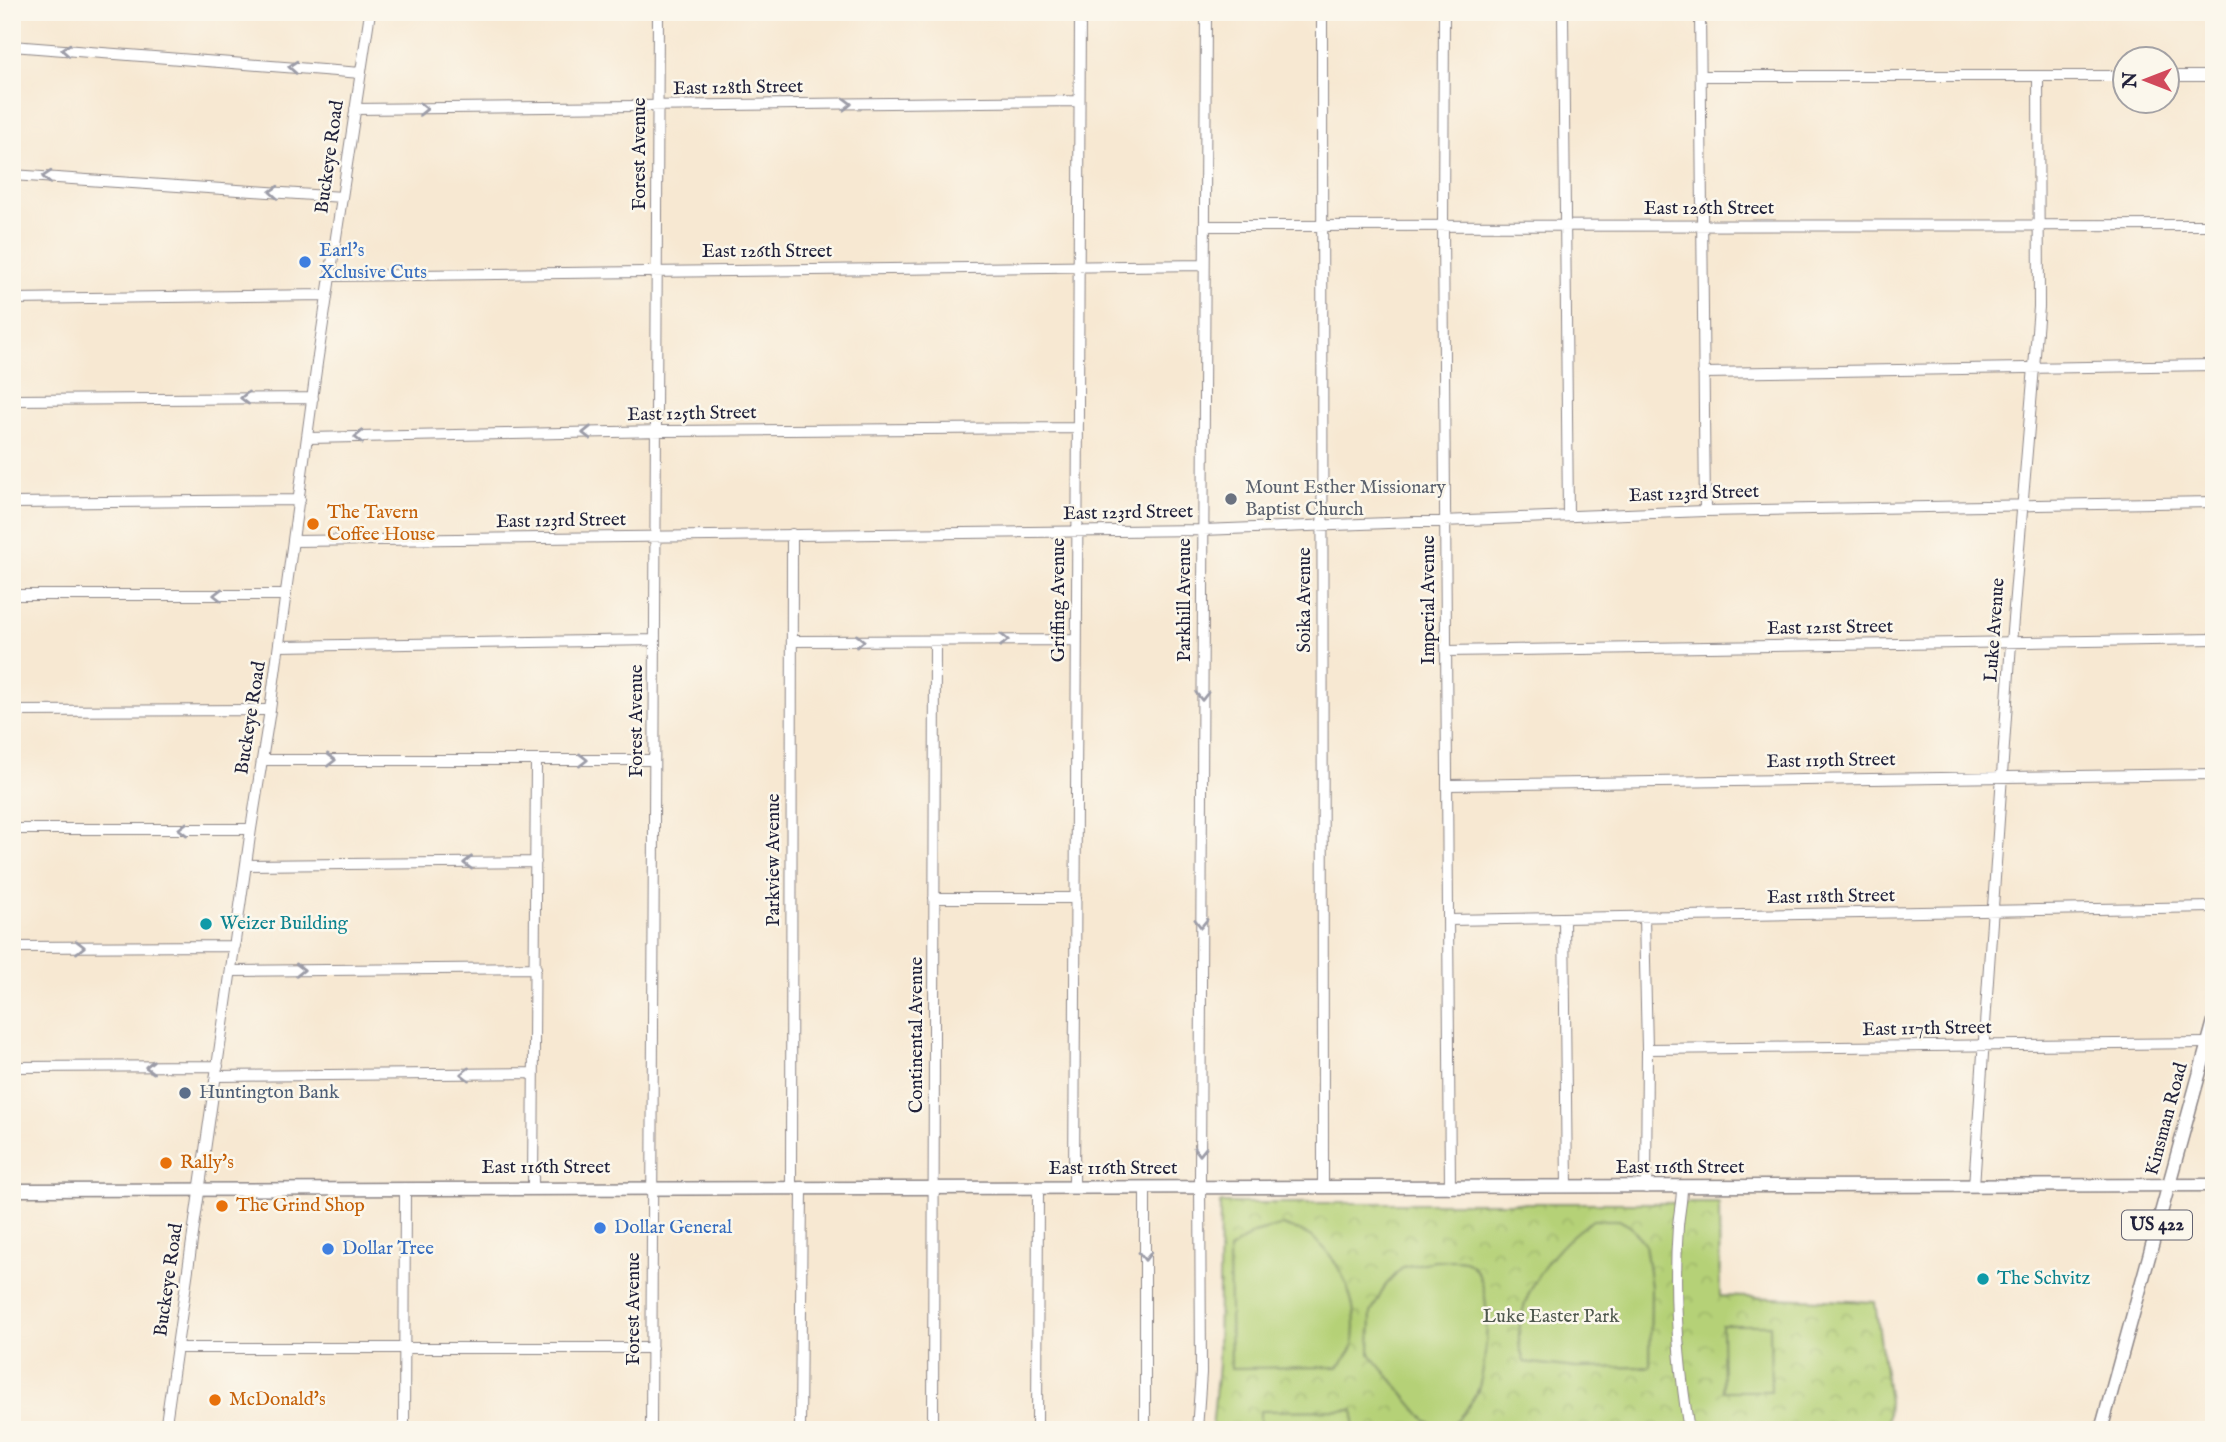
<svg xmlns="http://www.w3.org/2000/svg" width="2226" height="1442" viewBox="0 0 2226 1442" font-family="'IM FELL English',serif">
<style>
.park{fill:url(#park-crowns);stroke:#6c7a59;stroke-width:2}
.pitch{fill:#b5d177;stroke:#6c7a59;stroke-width:2}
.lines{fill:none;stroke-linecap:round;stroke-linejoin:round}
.minor-casing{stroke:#8c8586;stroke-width:12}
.major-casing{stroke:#8c8586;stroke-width:15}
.minor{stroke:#fff;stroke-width:10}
.major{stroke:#fff;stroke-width:12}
.oneway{stroke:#9c9ca7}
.shop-dot{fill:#3f7fe0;stroke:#fbf7ec;stroke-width:2.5}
.worship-dot{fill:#6b7280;stroke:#fbf7ec;stroke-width:2.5}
.food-dot{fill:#e8710a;stroke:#fbf7ec;stroke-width:2.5}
.culture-dot{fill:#0f9aa8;stroke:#fbf7ec;stroke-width:2.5}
.service-dot{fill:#5c6f8a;stroke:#fbf7ec;stroke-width:2.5}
.labels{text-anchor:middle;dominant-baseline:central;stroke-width:5;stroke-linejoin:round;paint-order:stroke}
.shield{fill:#fbf7ec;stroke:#636270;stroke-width:2}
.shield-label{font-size:18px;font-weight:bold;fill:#22223b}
.street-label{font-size:19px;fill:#22223b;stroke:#fbf7ec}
.shop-label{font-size:19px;fill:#366cbe;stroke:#fbf7ec;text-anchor:start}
.worship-label{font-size:19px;fill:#5b616d;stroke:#fbf7ec;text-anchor:start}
.food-label{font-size:19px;fill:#c56008;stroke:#fbf7ec;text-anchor:start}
.culture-label{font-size:19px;fill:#0d838f;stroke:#fbf7ec;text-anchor:start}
.service-label{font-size:19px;fill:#4e5e75;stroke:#fbf7ec;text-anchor:start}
.park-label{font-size:19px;fill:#4e574d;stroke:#fbf7ec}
</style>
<defs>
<pattern id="park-crowns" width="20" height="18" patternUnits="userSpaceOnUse" patternTransform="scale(1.75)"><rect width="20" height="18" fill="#b5d177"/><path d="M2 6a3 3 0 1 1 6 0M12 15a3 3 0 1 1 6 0" fill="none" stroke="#9bb368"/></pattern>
</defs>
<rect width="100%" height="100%" fill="#fbf7ec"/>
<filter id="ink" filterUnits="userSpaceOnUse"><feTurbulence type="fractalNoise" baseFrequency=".0143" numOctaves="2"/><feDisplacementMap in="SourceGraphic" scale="14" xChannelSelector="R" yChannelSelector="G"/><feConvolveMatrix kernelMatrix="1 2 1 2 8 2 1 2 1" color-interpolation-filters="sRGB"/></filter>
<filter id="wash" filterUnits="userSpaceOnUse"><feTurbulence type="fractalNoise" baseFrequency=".00686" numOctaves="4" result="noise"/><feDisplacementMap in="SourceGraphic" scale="28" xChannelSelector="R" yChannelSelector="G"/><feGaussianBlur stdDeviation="1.57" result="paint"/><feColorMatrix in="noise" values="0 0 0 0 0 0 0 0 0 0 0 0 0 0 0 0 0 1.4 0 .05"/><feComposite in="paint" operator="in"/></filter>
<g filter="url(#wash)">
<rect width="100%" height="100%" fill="#f7e8d2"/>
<path class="park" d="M1220,1203H1719L1720,1296L1875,1302L1889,1401L1887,1430H1212L1218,1364Z"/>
<path class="pitch" d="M1593,1220H1619L1630,1226L1645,1244L1651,1287L1650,1367L1575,1368L1524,1362C1522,1354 1518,1344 1519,1335C1521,1289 1555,1244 1593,1220Z
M1283,1225C1292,1229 1305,1232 1313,1238C1342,1261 1361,1307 1353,1345C1352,1353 1343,1361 1338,1367L1231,1368L1229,1250L1254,1233Z
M1435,1261C1444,1261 1459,1258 1467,1262C1496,1277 1487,1364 1478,1390C1474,1399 1460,1420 1451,1424C1443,1429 1434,1424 1426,1421L1370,1354L1371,1313L1385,1286L1403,1267Z
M1722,1325H1770L1771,1391H1723Z
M1354,1410V1430H1260V1411Z"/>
</g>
<g filter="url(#ink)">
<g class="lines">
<g class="minor-casing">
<path id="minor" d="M1322,12L1323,1187
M1444,12L1443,227L1450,1188
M1563,12L1568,515
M1700,12L1705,511
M12,46L361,73
M1701,76H2124
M2166,76H2214
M355,109L1079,101
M12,175L342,197
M1205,226L2214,225
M330,276L1204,265
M12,299L327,295
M1703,373L2214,365
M12,400L313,398
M308,438L663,431L1077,428
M12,503L300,500
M294,541L1203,530L1705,511L2214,502
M12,595H286
M792,641L1076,640
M279,646L655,640
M1446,651L2214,639
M12,711L270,710
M262,760H654
M1449,785L2214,774
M12,829H251
M247,865L536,862
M934,898H1076
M1644,917L1647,1049L1646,1188
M1564,918L1567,1187
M1449,920L2214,907
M12,947L235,946
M231,971L536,968
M1647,1049L2207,1043
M12,1067L218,1066
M217,1076L533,1073
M1974,1186L2011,643L2039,307L2038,76
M533,1187L536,760
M791,1187L792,534
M1074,1188L1080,12
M1145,1188V1430
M1682,1188C1682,1201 1679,1213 1678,1226C1673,1294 1678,1363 1689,1430
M177,1348H652
M165,1430L251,829L270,710L317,363L370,12
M404,1430L405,1188
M651,1430L658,12
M800,1430L802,1187
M933,1430L935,641
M1037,1430L1038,1188
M1197,1430L1201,1373L1200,1178L1206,12
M2120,1430L2214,1429"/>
</g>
<g class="major-casing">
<path id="major" d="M12,1190L2214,1185
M2101,1430L2214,1021"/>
</g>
<use href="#minor" class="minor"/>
<use href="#major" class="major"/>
</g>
<defs><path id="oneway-chevron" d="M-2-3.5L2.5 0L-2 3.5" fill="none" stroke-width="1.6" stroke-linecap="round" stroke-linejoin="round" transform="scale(1.75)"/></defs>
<g class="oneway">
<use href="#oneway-chevron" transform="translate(66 50) rotate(-176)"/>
<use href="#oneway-chevron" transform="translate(293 67) rotate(-176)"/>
<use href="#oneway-chevron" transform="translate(847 104) rotate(-1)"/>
<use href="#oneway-chevron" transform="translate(423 109) rotate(-1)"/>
<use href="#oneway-chevron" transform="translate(47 177) rotate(-176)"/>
<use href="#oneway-chevron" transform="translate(274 192) rotate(-176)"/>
<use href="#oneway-chevron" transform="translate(245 398) rotate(180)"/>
<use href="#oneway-chevron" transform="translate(587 433) rotate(179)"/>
<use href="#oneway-chevron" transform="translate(359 437) rotate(179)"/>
<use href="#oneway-chevron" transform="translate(218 595) rotate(180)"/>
<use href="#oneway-chevron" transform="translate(1004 640)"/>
<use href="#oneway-chevron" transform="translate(860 641)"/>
<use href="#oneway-chevron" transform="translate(1202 696) rotate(90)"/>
<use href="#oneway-chevron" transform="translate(331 760)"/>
<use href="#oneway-chevron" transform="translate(583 760)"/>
<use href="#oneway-chevron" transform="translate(183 829) rotate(180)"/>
<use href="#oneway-chevron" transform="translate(468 863) rotate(179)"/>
<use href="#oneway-chevron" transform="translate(1201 923) rotate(90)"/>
<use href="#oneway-chevron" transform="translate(80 947)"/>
<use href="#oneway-chevron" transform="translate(300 970) rotate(-1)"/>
<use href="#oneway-chevron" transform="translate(150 1067) rotate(179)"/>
<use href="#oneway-chevron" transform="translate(465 1074) rotate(180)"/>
<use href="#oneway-chevron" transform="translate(1200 1151) rotate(90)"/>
<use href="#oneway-chevron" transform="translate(1145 1256) rotate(90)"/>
</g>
</g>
<g class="shop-dot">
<circle cx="305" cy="262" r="7"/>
<circle cx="600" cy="1228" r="7"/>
<circle cx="328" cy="1249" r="7"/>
</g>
<circle class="worship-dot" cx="1231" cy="499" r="7"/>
<g class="food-dot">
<circle cx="313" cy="524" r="7"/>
<circle cx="166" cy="1163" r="7"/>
<circle cx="222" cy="1206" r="7"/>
<circle cx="215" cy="1400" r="7"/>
</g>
<g class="culture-dot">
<circle cx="206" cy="924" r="7"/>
<circle cx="1983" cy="1279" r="7"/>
</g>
<circle class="service-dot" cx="185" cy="1093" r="7"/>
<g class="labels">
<rect class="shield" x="2122" y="1210.5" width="70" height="29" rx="5"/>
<g class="shield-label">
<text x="2157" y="1225">US 422</text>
</g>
<g class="street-label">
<text transform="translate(738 88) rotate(-1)">East 128th Street</text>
<text transform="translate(640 154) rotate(-90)">Forest Avenue</text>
<text transform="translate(330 157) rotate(-82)">Buckeye Road</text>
<text x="1709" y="209">East 126th Street</text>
<text x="767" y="252">East 126th Street</text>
<text transform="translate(692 414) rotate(-1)">East 125th Street</text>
<text transform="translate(1694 494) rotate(-2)">East 123rd Street</text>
<text transform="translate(1128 513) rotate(-1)">East 123rd Street</text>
<text transform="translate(561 521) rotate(-1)">East 123rd Street</text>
<text transform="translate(1059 600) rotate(-90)">Griffing Avenue</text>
<text transform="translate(1185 600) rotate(-90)">Parkhill Avenue</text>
<text transform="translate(1305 600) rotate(-90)">Soika Avenue</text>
<text transform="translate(1429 600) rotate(-90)">Imperial Avenue</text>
<text transform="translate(1830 628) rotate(-1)">East 121st Street</text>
<text transform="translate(1995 630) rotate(-86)">Luke Avenue</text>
<text transform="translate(251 718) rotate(-81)">Buckeye Road</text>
<text transform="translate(637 721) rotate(-90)">Forest Avenue</text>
<text transform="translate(1831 761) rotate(-1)">East 119th Street</text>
<text transform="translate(774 860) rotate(-90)">Parkview Avenue</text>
<text transform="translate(1831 897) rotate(-1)">East 118th Street</text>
<text transform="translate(1927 1029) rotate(-1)">East 117th Street</text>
<text transform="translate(917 1035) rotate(-90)">Continental Avenue</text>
<text transform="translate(2167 1119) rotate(-75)">Kinsman Road</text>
<text x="546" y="1168">East 116th Street</text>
<text x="1680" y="1168">East 116th Street</text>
<text x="1113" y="1169">East 116th Street</text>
<text transform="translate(169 1280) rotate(-82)">Buckeye Road</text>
<text transform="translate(634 1309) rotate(-90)">Forest Avenue</text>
</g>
<g class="shop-label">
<text x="319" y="251">Earl's<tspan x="319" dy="22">Xclusive Cuts</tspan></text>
<text x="614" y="1228">Dollar General</text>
<text x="342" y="1249">Dollar Tree</text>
</g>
<g class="worship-label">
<text x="1245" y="488">Mount Esther Missionary<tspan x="1245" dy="22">Baptist Church</tspan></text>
</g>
<g class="food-label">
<text x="327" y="513">The Tavern<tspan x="327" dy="22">Coffee House</tspan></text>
<text x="180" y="1163">Rally's</text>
<text x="236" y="1206">The Grind Shop</text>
<text x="229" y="1400">McDonald's</text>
</g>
<g class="culture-label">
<text x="220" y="924">Weizer Building</text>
<text x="1997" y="1279">The Schvitz</text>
</g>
<g class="service-label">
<text x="199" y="1093">Huntington Bank</text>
</g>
<g class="park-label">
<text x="1551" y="1317">Luke Easter Park</text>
</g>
</g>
<rect width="2226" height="1442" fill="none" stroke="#fbf7ec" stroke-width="42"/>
<g transform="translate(2146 80) rotate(270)"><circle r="33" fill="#fbf7ec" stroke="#a4a2a5" stroke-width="2"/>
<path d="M0-5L12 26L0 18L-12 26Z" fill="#d1495b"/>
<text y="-10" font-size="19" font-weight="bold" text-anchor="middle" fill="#22223b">N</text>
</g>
</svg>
